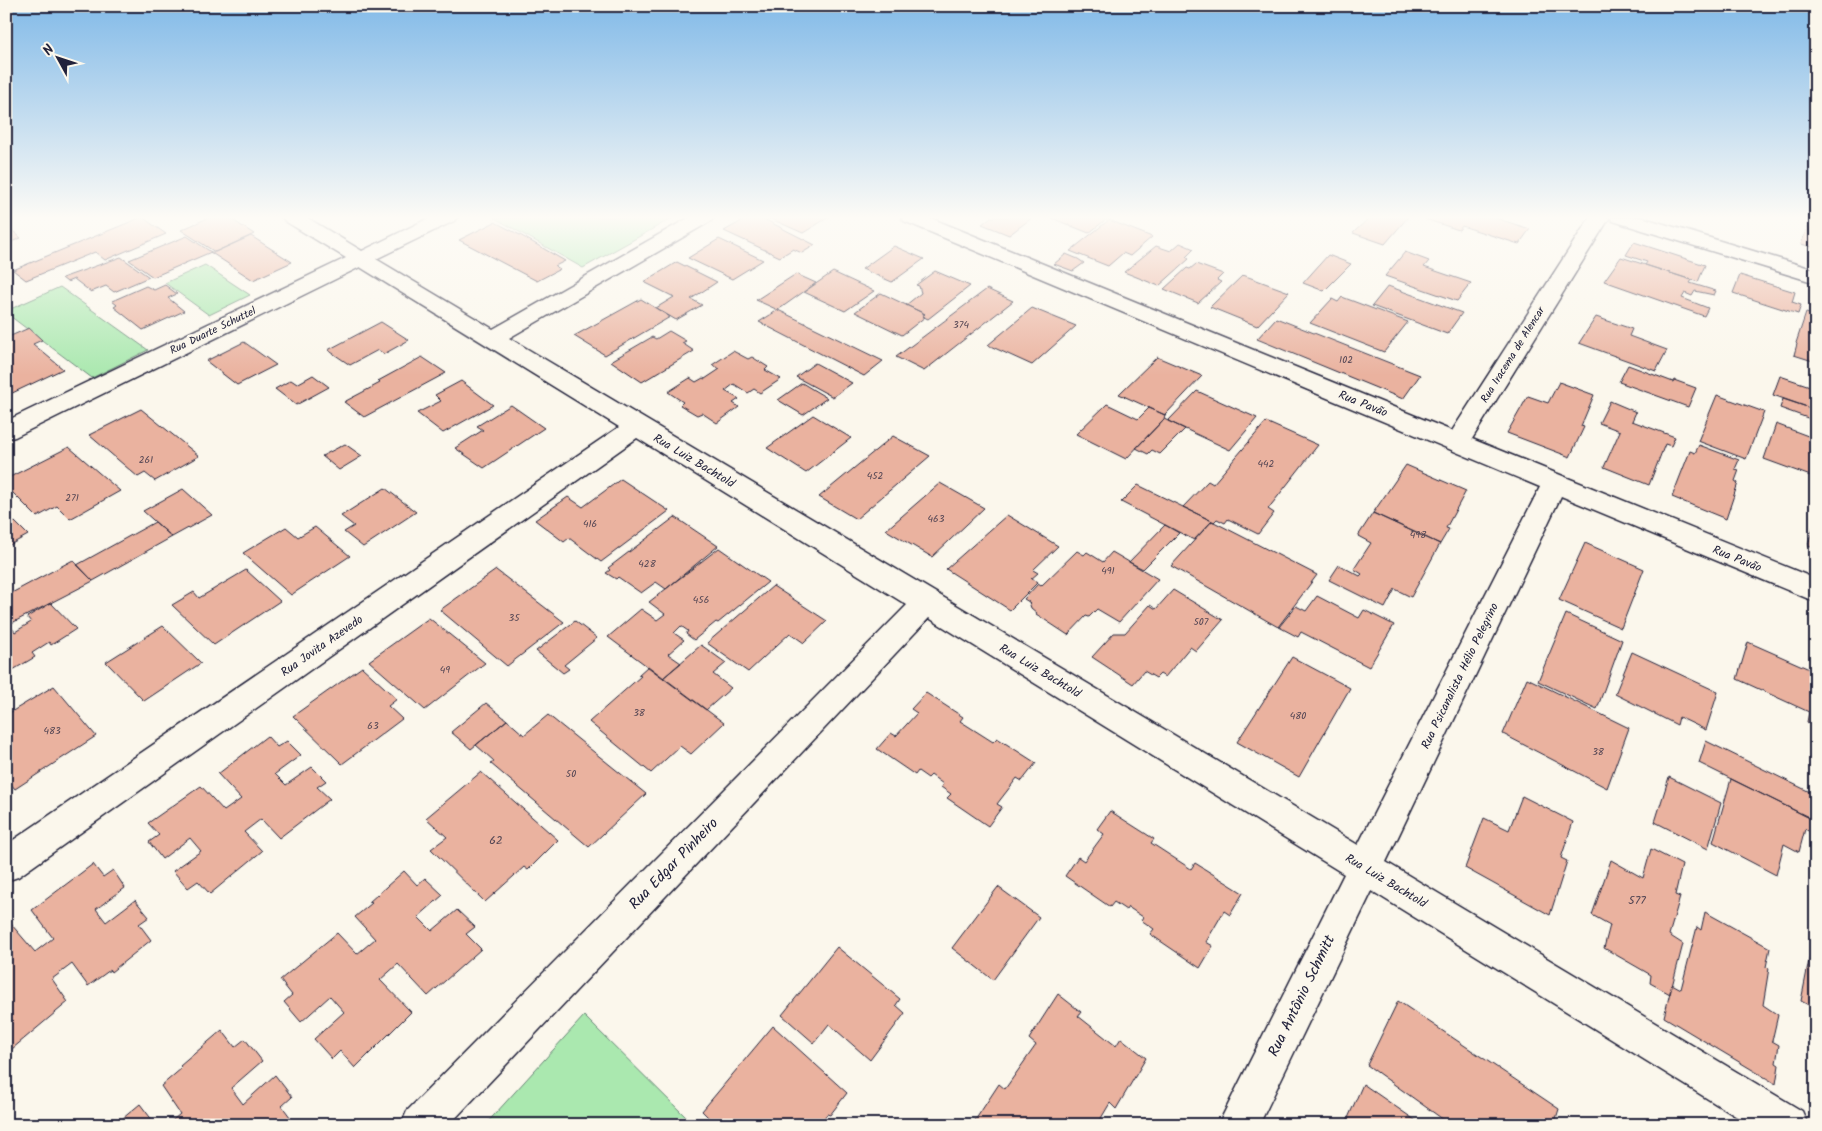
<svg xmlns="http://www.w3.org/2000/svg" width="1822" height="1131" viewBox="0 0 1822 1131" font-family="Kalam,sans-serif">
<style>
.green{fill:#aae8af;stroke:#668575}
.building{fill:#eab29f;stroke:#22223b}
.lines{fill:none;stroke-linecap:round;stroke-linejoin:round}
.minor-casing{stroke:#22223b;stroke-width:3}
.minor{fill:#fbf7ec;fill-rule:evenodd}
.labels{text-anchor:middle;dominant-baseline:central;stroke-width:5;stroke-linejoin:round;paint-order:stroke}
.number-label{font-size:10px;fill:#544654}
.far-street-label{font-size:11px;fill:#22223b;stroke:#fbf7ec}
.street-label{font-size:12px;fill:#22223b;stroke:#fbf7ec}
.near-number-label{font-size:12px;fill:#544654}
.near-street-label{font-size:15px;fill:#22223b;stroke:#fbf7ec}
</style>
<rect width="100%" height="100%" fill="#fbf7ec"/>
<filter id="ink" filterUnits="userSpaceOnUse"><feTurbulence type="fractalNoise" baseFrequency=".02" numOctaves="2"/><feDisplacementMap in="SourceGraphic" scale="10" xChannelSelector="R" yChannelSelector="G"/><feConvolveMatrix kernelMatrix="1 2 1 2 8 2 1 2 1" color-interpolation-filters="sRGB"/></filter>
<g filter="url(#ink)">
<path class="green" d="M493,217H674L583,268Z
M205,265L250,295L209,315L165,283Z
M60,287L148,350L92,378L6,313V311Z
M584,1016L694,1125H485Z"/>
<path class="building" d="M142,217L166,234L105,260L95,252L26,280L13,270Z
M210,217H228L254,234L215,252L181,230Z
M749,217H760L815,245L802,253L793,249L780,257L724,231Z
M767,217H829L803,233Z
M991,217H1033L1009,235L982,224Z
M1049,217H1109L1089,233Z
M1370,217H1408L1385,244L1353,233Z
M1427,217H1492L1530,229L1519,244L1462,226L1459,230L1425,219Z
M1109,220L1152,237L1130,256L1123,253L1108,266L1070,251Z
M495,222L520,235L565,261L555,266L560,269L537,281L459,240Z
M1809,223L1816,225V248L1801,244Z
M6,225L21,238L6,244Z
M187,236L211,252L153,277L129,260Z
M251,236L292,262L253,280L210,252H215Z
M719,239L763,260L732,279L688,258Z
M1634,242L1705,265L1698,282L1645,265L1647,262L1626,255Z
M1180,243L1194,249L1186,257L1189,259L1159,286L1124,272L1156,246L1171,251Z
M894,246L924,259L892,282L862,269Z
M1405,252L1429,261L1424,267L1471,283L1457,301L1385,276Z
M1066,254L1078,259L1084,263L1073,271L1054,264Z
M1328,255L1351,264L1324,291L1303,283Z
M121,257L149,277L114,292L106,286L91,292L74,279L67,282L62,278Z
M1621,257L1692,280L1690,283L1716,291L1714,295L1695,291L1692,296L1685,293L1682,298L1708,308L1704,316L1604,281Z
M677,262L717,282L691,299L702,305L676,320L656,308L674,297L644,282Z
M1196,264L1223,274L1217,280L1221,282L1198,303L1164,289L1187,268L1190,269Z
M935,271L970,286L928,319L922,316L925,314L906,305L921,293L919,286L916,285Z
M833,272L874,291L845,311L804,292Z
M796,274L816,283L778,310L756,300Z
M1243,275L1289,292L1257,326L1210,307Z
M1740,275L1795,292L1792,302L1801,305L1798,314L1733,293Z
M165,285L177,294L168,298L184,311L143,330L114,307L117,305L112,301L146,286L154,290Z
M1388,286L1462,313L1447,334L1372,306Z
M987,289L1013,301L924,371L896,357Z
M881,293L925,314L922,316L925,317L902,335L855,312Z
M1342,297L1408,322L1384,352L1310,323L1332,299L1338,302Z
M641,299L670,317L605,355L574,336Z
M1032,308L1076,326L1032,365L988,345Z
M778,310L883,361L864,376L759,322Z
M1806,313L1816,316V362L1794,355L1797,344L1796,343Z
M1596,317L1632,329L1629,336L1667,350L1656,371L1579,343Z
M1276,318L1420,375L1403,399L1257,339Z
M381,322L409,340L384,354L378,350L350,365L328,350Z
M29,328L42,340L33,344L63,369L6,396V338Z
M669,331L686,341L682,343L694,351L642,382L611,361L652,337L656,339Z
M244,342L276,365L237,385L206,361Z
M733,351L748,359L752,357L768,367L765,370L781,379L760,393L754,389L748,393L734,384L725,391L739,399L733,403L739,407L717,423L702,413L697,415L680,405L683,402L668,392L690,378L696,382L703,378L705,379L720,369L712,365Z
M422,357L446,373L364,417L344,402L380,383L378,381Z
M1157,357L1202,376L1165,415L1119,394Z
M815,363L852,383L833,397L796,377Z
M1628,365L1673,382L1674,380L1696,388L1688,407L1619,382Z
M313,375L329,387L296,405L275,389L291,380L297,384Z
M1780,376L1816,388V410L1773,395Z
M461,381L493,405L443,433L417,413L441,401L435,395Z
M1559,382L1594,395L1581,426L1584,427L1570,457L1507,433L1528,396L1548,403Z
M802,383L827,398L803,415L778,400Z
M1197,391L1257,418L1230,450L1168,421Z
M1717,395L1764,412L1746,459L1698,441Z
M1783,399L1816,410V421L1780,408Z
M1610,401L1636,412L1632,421L1675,437L1671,446L1665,444L1649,485L1604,467L1620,431L1599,423Z
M1107,404L1138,419L1149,408L1165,415L1164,419L1126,459L1076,434Z
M511,405L544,428L484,468L455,448L483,430L477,426Z
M141,409L199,456L155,481L145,473L138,477L89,435Z
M813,415L851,438L806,473L767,448Z
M1164,419L1185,429L1160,454L1152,450L1148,454L1136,448Z
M1266,422L1318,445L1268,509L1274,513L1258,534L1228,519L1225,523L1217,519L1214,522L1183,507L1208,481L1213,484Z
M1776,424L1816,439V478L1764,459Z
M893,436L930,456L856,519L819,497Z
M345,444L362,456L339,470L322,456Z
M1699,445L1739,460L1735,469L1739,470L1735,481L1738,483L1726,519L1672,497L1690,451L1695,453Z
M69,447L120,491L70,519L57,506L37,517L6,486V479Z
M1406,465L1466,491L1446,528L1449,529L1440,544L1373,513Z
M621,479L669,511L601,562L569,538L564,542L535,520L568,497L583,507Z
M940,483L984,508L932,557L886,530Z
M1138,485L1183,507L1212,521L1194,540L1121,502Z
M385,488L416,512L363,547L344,532L354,526L341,516Z
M183,489L212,515L172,537L143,511Z
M1373,513L1440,544L1411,597L1395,589L1385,608L1329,580L1339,565L1360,576L1362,574L1354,569L1371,543L1358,536Z
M1007,515L1058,546L1033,570L1038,573L1031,579L1038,582L1010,610L946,569Z
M675,517L718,546L666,589L656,582L641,593L618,577L616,579L606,573L610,570L608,568Z
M6,520L10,524L15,522L28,535L6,547Z
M1212,521L1317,575L1278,627L1171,566Z
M1815,521H1816V548L1808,545Z
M155,522L172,537L93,581L77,565Z
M1165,525L1179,533L1143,569L1129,562Z
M286,527L298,537L315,527L350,556L291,595L243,553Z
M1585,543L1644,569L1621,628L1559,600Z
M719,548L768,582L718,623L716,622L694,640L686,634L688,631L681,626L674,633L684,640L668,654L681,663L663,678L608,637L641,609L657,620L665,614L649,602Z
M1077,551L1084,555L1087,552L1103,562L1112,552L1158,579L1119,622L1097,609L1089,617L1086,616L1068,635L1036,614L1037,613L1031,608L1029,602L1024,599L1038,584L1041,586Z
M73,560L93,581L8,625L6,622V596Z
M246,570L280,601L214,645L172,605L194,592L199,598Z
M496,570L564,622L507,666L440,610Z
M773,586L827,621L804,643L790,633L748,672L707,643Z
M1173,590L1223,620L1196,651L1190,647L1165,677L1160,674L1156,678L1144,671L1133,684L1092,657L1114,633H1125L1150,605L1156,609Z
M1317,596L1359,618L1364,610L1394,625L1369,667L1301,632L1298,637L1279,627L1296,606L1306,611Z
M51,603L76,629L51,645L49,642L32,653L35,657L6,674V631L12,628L15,632L31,622L27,617Z
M1566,614L1622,640L1597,709L1538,681Z
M429,618L485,663L425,710L369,661Z
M575,621L597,638L564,665L569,669L563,673L536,651Z
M163,626L201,663L144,701L106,662Z
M1748,642L1816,672V726L1807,722L1809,712L1737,679Z
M701,645L726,663L713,674L731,688L706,710L663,678Z
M1632,652L1718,692L1706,730L1679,717L1677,725L1615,694Z
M1292,657L1350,688L1299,777L1237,742Z
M648,666L724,723L691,754L680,746L651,773L589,722L641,676L638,675Z
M362,667L397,699L388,706L402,719L342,764L293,716Z
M1527,678L1629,728L1607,788L1503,734Z
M54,686L96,736L15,789L6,778V715Z
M926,693L963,717L960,721L993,742L997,738L1036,763L1022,781L1017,778L997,804L1002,807L988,826L947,798L951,794L941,787L943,784L931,775L928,778L918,771L915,775L877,749L891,733L896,736L917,713L911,709Z
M486,703L507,720L471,749L451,732Z
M548,715L646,794L589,847L490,763L494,761L476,745L507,720L524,735Z
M267,736L277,747L287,741L301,755L275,774L286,785L312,767L326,781L317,787L330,799L279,838L261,819L244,832L262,851L210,894L198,881L188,888L173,871L201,851L190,838L162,859L149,842L159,835L148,823L201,786L224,811L241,799L218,774Z
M1706,741L1814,794L1810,818L1699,763Z
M481,772L558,840L528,870L524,867L485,902L431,849L447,837L426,818Z
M1669,777L1721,803L1708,849L1655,822Z
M1731,779L1814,820L1812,833L1805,829L1799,852L1784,844L1776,875L1713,842Z
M1522,796L1573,822L1561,858L1567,861L1550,915L1465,868L1484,818L1509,830Z
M1110,811L1154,839L1151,843L1191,869L1195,863L1243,893L1230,915L1224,911L1206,942L1213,946L1200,968L1150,934L1154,929L1141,920L1143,917L1128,907L1126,910L1114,902L1110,907L1065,876L1078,857L1084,861L1104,834L1097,829Z
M1651,849L1682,865L1675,895L1680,897L1669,935L1683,944L1670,994L1650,983L1651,975L1604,948L1610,925L1592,915L1611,860L1643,878Z
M93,864L103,877L113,870L125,888L96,909L106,922L135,900L149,917L139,924L151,940L111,972L110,970L88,986L72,964L52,979L68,1002L6,1054V928L11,924L35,952L53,938L32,910Z
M404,871L417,885L425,878L443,895L418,917L432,931L457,910L475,927L466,934L481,949L428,996L398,964L380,980L411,1012L355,1068L340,1051L332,1059L314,1039L344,1012L330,996L301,1022L284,1002L292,995L280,980L337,933L357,954L375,939L355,917L372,903L369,902Z
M998,887L1039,917L993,980L952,948Z
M1705,912L1770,948L1766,967L1769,968L1763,1005L1778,1015L1772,1041L1779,1045L1776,1063L1779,1065L1776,1084L1664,1017L1672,984L1681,989L1697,927L1701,930Z
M1816,925V1009L1801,1001Z
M837,947L900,999L896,1005L905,1013L870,1060L829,1024L814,1043L782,1015Z
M1058,994L1081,1012L1078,1016L1116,1046L1121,1038L1146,1058L1116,1109L1110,1103L1097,1125H972L999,1084L1005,1089L1036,1045L1029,1039Z
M1398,1001L1559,1109L1554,1125H1451L1367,1065Z
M773,1026L847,1093L830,1115L827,1114L819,1125H716L702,1111Z
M222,1030L235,1047L245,1039L262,1061L231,1088L243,1104L275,1075L292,1097L282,1106L296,1125H167L180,1114L161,1086L182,1068L180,1066Z
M1363,1084L1422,1125H1345Z
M140,1104L156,1125H113L115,1123L116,1124Z"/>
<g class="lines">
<g class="minor-casing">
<path id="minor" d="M282,217H306L362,251L431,217H457L454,221L376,259L493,329L690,217H714L711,221L509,338L1358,845L1540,487L904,221L901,217H928L1452,431L1590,217H1610L1472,439L1816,579V602L1561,496L1386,862L1802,1111L1808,1125H1750L1372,891L1259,1125H1218L1344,874L929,618L449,1125H401L407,1111L907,605L637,438L18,877L6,881V845L619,427L360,267L15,437L6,439V421L346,258L285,221Z
M1610,217H1641L1816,270V283L1613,221Z"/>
</g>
<use href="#minor" class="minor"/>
</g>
</g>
<linearGradient id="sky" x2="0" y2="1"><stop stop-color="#82bae8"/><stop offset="0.58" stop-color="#fdfbf6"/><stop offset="1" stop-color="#fdfbf6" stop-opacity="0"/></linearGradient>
<rect width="1822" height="375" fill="url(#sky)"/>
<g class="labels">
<g class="number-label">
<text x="961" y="325">374</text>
<text x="1346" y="360">102</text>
<text x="146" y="460">261</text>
<text x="1266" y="464">442</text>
<text x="875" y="476">452</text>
<text x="72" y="498">271</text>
<text x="936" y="519">463</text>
<text x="590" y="524">416</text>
<text x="1418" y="535">498</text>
<text x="647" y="564">428</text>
<text x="1108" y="571">491</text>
<text x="701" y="600">456</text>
<text x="514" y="618">35</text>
<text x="1201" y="622">507</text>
<text x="445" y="670">49</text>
<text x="639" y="713">38</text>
<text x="1298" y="716">480</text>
<text x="373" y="726">63</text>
<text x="52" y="731">483</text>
<text x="1598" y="752">38</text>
<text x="571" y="774">50</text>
</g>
<g class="far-street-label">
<text transform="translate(213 331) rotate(-26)">Rua Duarte Schuttel</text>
<text transform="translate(1513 355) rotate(-58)">Rua Iracema de Alencar</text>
</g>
<g class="street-label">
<text transform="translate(1363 404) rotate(22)">Rua Pavão</text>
<text transform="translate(694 461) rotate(31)">Rua Luiz Bachtold</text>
<text transform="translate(1737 559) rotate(22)">Rua Pavão</text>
<text transform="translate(322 646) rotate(-35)">Rua Jovita Azevedo</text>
<text transform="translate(1040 671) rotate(31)">Rua Luiz Bachtold</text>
<text transform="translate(1460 676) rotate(-64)">Rua Psicanalista Hélio Pelegrino</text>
<text transform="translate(1386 881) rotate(31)">Rua Luiz Bachtold</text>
</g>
<g class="near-number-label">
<text x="496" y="840">62</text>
<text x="1637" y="900">577</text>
</g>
<g class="near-street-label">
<text transform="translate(674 864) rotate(-46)">Rua Edgar Pinheiro</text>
<text transform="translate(1302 996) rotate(-64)">Rua Antônio Schmitt</text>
</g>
</g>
<rect width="1822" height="1131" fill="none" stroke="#fbf7ec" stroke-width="25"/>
<rect x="12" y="12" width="1797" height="1106" fill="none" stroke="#22223b" stroke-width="2" filter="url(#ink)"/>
<g transform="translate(58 58) rotate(310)" stroke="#fbf7ec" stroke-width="4" paint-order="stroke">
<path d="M0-4L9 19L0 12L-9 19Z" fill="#22223b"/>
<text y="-8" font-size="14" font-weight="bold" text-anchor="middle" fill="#22223b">N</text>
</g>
</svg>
